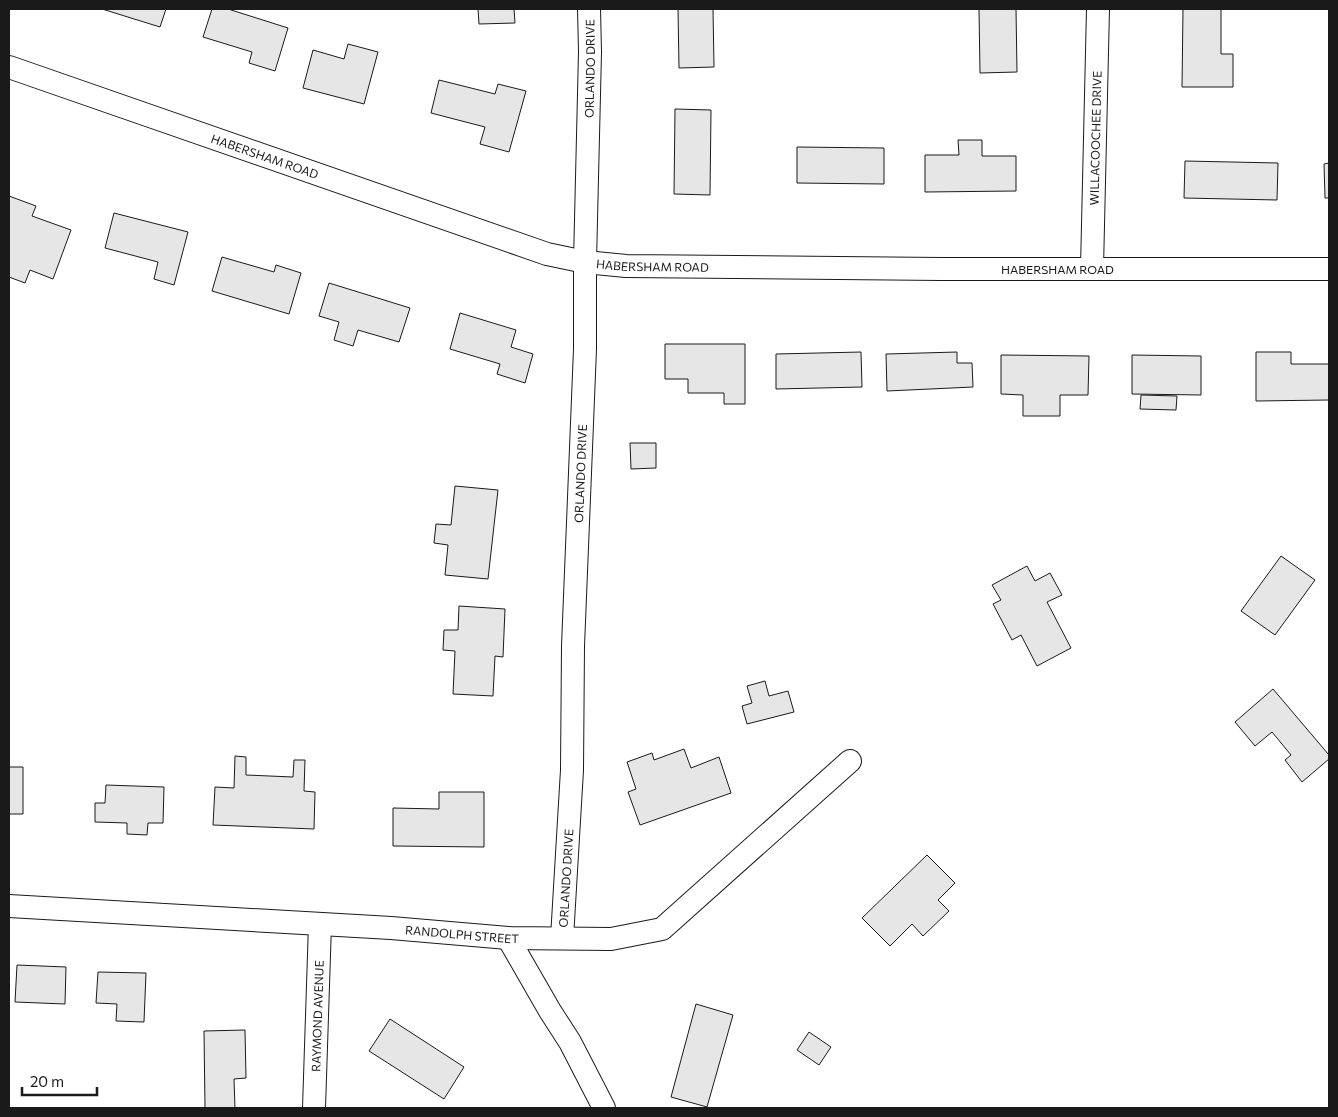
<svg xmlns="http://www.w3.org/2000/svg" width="1338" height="1117" viewBox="0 0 1338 1117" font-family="Commissioner,sans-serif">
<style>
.building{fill:#e6e6e6;stroke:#1a1a1a}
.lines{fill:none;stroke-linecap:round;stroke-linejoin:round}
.minor-casing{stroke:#1a1a1a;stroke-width:24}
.minor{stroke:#fff;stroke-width:22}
.labels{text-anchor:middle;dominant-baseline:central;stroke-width:4;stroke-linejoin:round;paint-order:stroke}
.street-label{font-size:12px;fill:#1a1a1a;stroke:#fff}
</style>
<rect width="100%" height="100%" fill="#fff"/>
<path class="building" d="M102,9H166L160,27Z
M212,9H228L288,28L275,71L249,63L252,52L203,37Z
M478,9H514L515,23L479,24Z
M678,9H713L714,67L679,68Z
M979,9H1016L1017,72L980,73Z
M1183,9H1221V54H1233V87H1182Z
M348,44L378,52L364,104L303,88L313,50L344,59Z
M439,80L495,94L498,84L526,91L509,152L480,144L485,127L431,113Z
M675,109L711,110L710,195L674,194Z
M958,140H982V156H1016V191L925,192V155H959Z
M797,147L884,148V184L797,183Z
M1185,161L1278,163L1277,200L1184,198Z
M1329,163V198H1325L1324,164Z
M9,196L36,206L32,216L71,230L53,279L30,270L25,283L9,277Z
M114,213L188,232L174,285L154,279L158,262L105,248Z
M222,257L274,272L276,265L301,273L289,314L212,291Z
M329,283L410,308L399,342L358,330L353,346L334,340L339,322L319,316Z
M460,313L516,330L511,347L533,354L525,383L497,374L500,364L450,349Z
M665,344H745V404H724V393H688V379H665Z
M861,352L862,387L776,389V354Z
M957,352V363H972L973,387L887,391L886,354Z
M1256,352H1291V364H1329V400L1256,401Z
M1001,355L1089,356L1088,395H1060V416H1023V395L1001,394Z
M1132,355L1201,356V395L1132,394Z
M1141,395L1177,396L1176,410L1140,409Z
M630,443H656V468L631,469Z
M455,486L498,490L488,579L445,575L448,545L434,543L436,524L451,525Z
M1281,556L1315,580L1275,635L1241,611Z
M1027,566L1035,581L1050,573L1062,595L1047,602L1071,648L1037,666L1021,635L1012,640L993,604L1001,600L992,585Z
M459,606L505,609L503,657L495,656L493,696L453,694L455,651L443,650L444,630H458Z
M765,681L769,696L788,691L794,712L747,724L742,706L752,703L747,686Z
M1273,689L1329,755V759L1302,782L1285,760L1291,755L1272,732L1255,746L1235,722Z
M684,749L691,768L719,757L731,793L640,825L628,792L636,789L627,762L652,753L654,760Z
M235,756L246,757V775L293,777L294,760H305L304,791L315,792L314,829L213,825L215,787L234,788Z
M9,767H23V814H9Z
M106,785L164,787L163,823H148L147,835L127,834V823L95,822V803H105Z
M439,792H484V847L393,846V808L439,809Z
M927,855L955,883L938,900L949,911L923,936L912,924L890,946L862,918Z
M17,965L66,967L65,1004L15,1002Z
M98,972L146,973L144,1022L116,1021L117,1004L96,1003Z
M696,1004L733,1015L707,1107L671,1097Z
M390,1019L464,1067L444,1099L369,1051Z
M245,1030L246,1078L234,1079L235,1108H205L204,1031Z
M809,1032L831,1047L819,1065L797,1050Z"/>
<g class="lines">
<g class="minor-casing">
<g id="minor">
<path id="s1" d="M9,67L547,254L585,262L626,266L941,269H1329"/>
<path id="s2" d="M1092,268L1098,9"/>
<path id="s3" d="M9,906L391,928L508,938L611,939L662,929L850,761"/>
<path d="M508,938L550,1011L570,1042L604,1108"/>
<path id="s4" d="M562,938L572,770L573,646L585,349V262L590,52L589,9"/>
<path id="s5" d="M314,1108L320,924"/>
</g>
</g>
<use href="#minor" class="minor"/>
</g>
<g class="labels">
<g class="street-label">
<text stroke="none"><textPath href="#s4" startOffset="870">ORLANDO DRIVE</textPath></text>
<text stroke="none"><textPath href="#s2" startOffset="130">WILLACOOCHEE DRIVE</textPath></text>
<text stroke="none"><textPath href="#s1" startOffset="271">HABERSHAM ROAD</textPath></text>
<text stroke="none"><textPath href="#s1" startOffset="676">HABERSHAM ROAD</textPath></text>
<text stroke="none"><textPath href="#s1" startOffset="1081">HABERSHAM ROAD</textPath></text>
<text stroke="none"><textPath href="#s4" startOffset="465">ORLANDO DRIVE</textPath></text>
<text stroke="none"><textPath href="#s4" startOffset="60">ORLANDO DRIVE</textPath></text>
<text stroke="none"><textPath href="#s3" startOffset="454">RANDOLPH STREET</textPath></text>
<text stroke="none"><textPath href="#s5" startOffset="92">RAYMOND AVENUE</textPath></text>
</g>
</g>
<rect width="1338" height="1117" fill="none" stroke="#1a1a1a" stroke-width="20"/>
<path d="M22 1087v8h75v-8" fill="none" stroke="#1a1a1a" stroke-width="2.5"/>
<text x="30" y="1087" font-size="15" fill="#1a1a1a" stroke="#ffffff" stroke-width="4" paint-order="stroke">20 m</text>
</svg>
